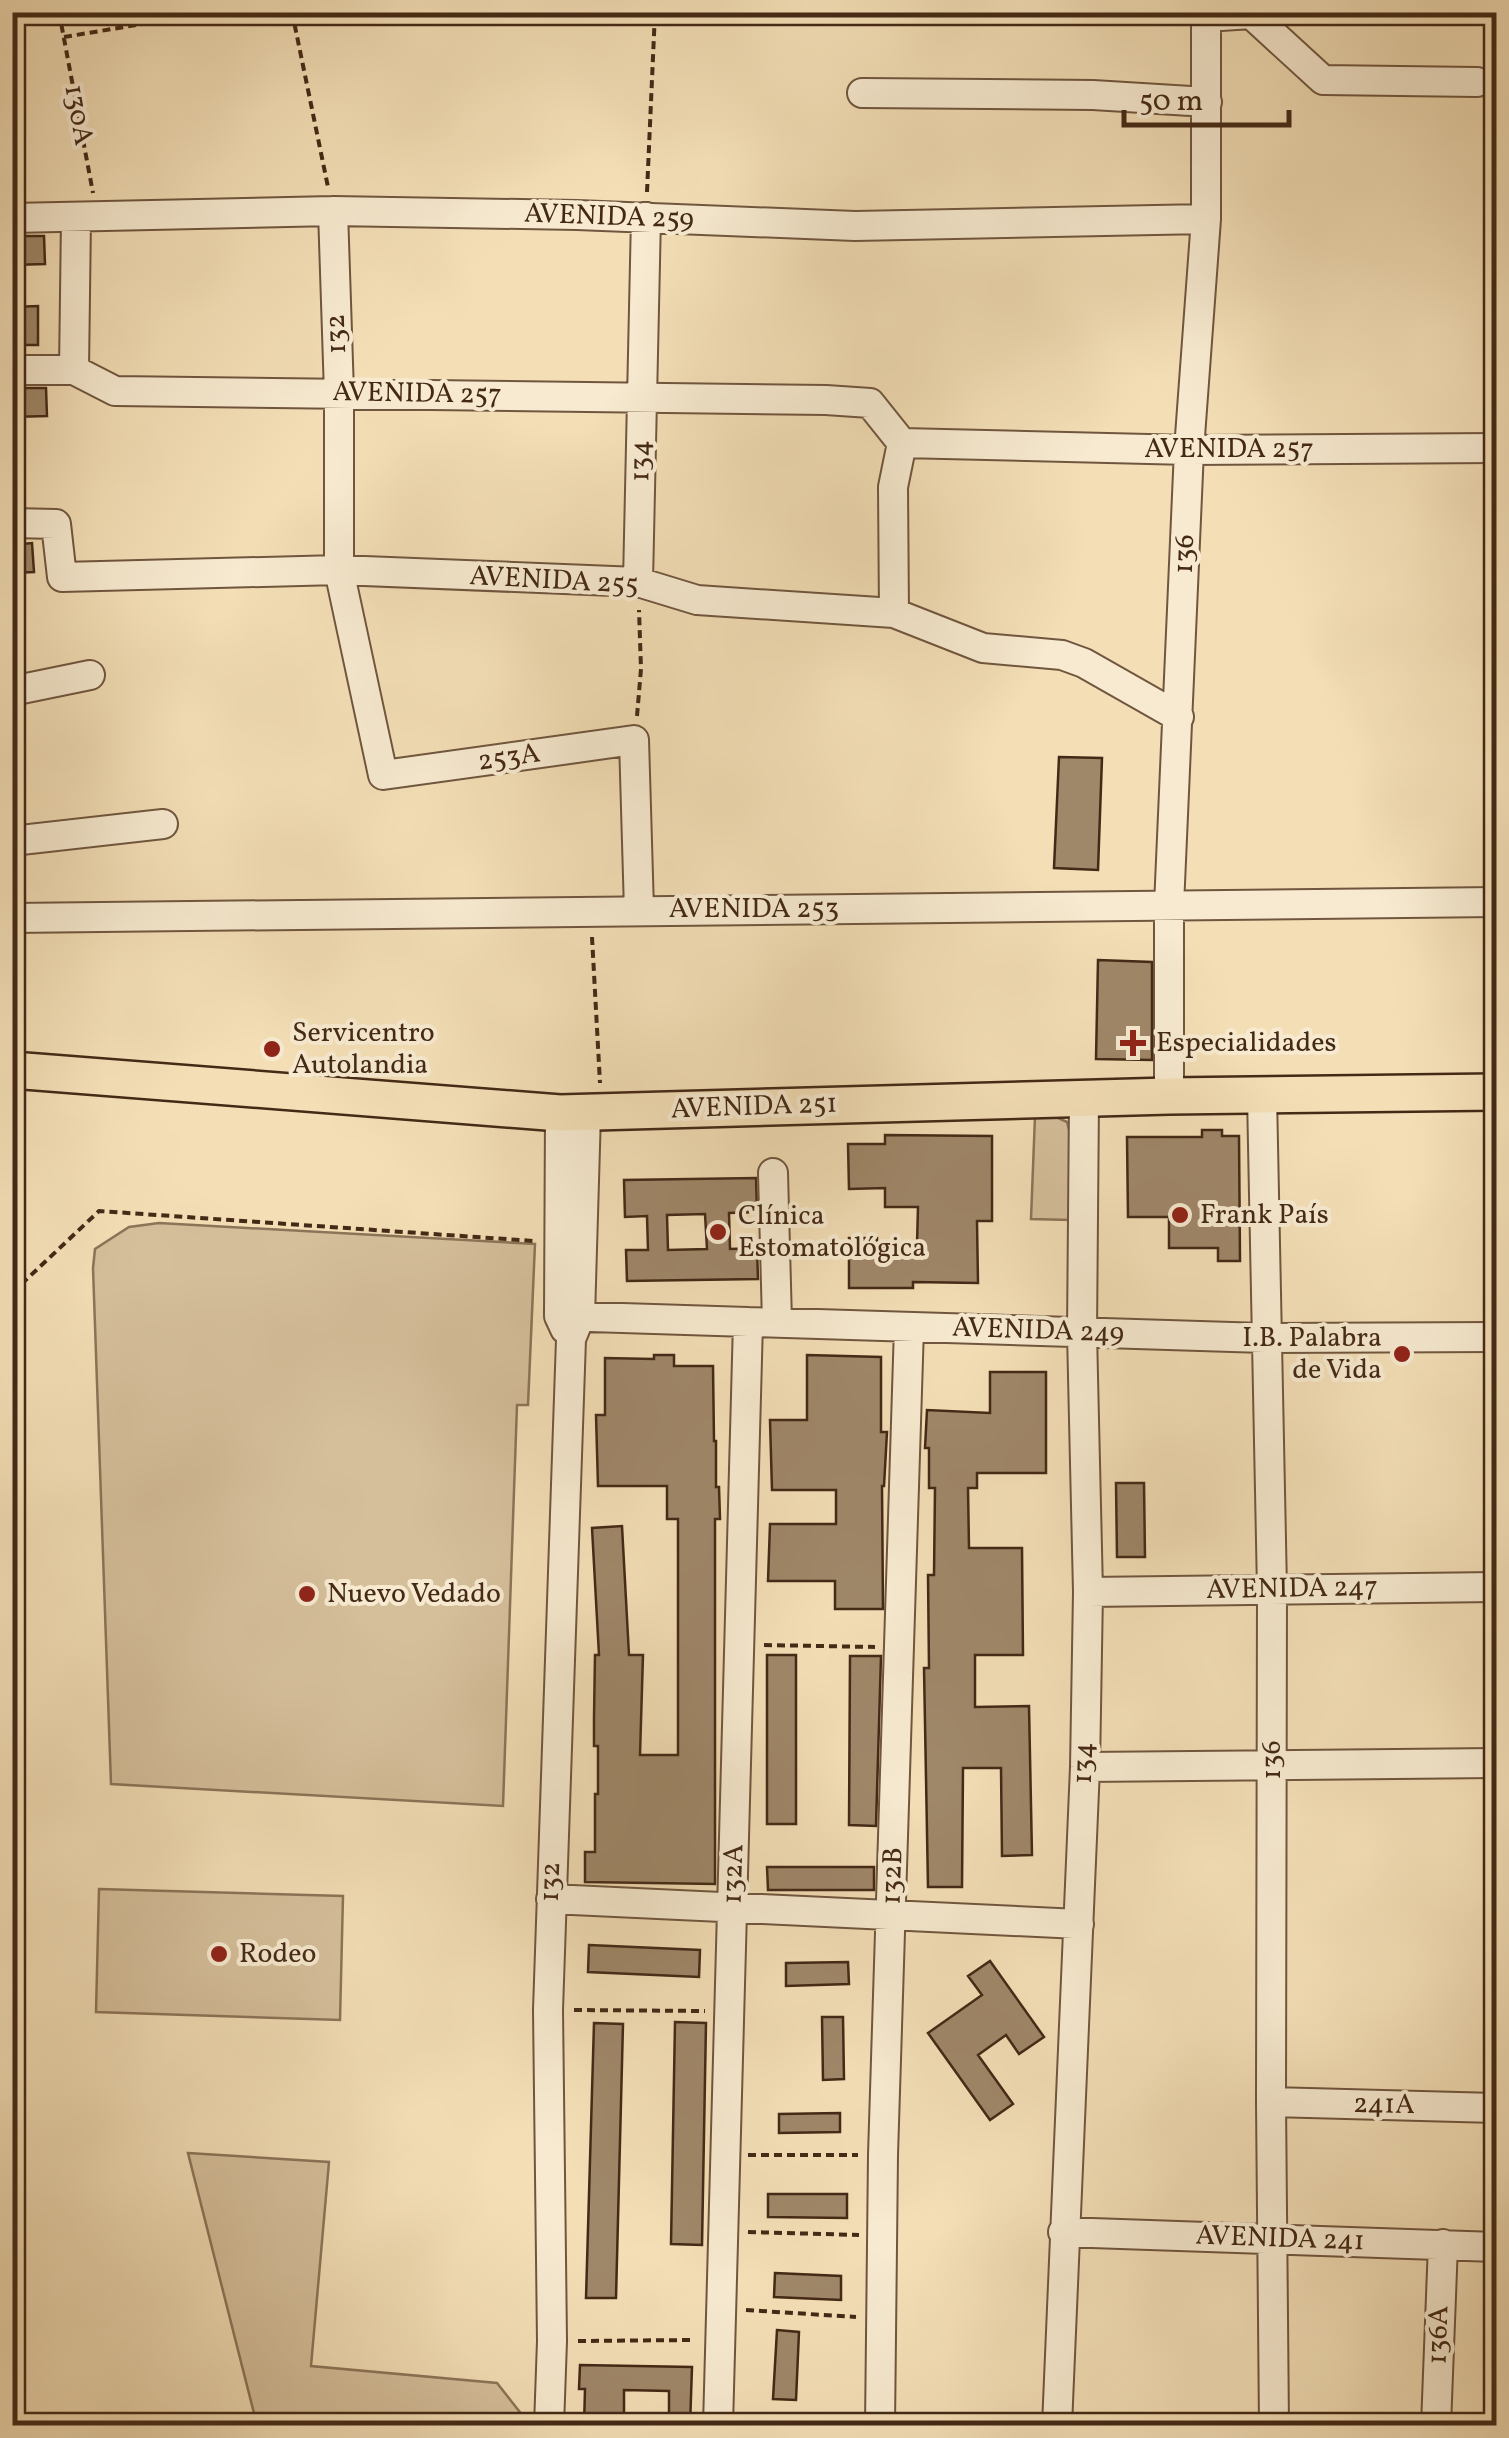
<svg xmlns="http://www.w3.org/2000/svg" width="1509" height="2438" viewBox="0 0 1509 2438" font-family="Vollkorn,serif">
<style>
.green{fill:#d5bf9b;stroke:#8c7458;stroke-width:2.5}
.building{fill:#9f8769;stroke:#442916;stroke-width:2.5;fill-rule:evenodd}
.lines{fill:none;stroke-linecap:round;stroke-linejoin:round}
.minor-casing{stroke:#70563e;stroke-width:32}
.major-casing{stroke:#442916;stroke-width:40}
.path{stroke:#442916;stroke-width:4;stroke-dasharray:8 5;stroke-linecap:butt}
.minor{stroke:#f7ead0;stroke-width:28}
.major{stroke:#f3deb6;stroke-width:35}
.poi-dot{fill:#8f2418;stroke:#f7ead0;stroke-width:4}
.labels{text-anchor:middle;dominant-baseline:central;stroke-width:8;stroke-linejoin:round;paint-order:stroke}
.street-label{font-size:28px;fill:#442916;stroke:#f7ead0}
.poi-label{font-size:28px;fill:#442916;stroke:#f7ead0;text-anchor:start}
</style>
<rect width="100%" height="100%" fill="#f3deb6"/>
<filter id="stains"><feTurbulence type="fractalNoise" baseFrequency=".002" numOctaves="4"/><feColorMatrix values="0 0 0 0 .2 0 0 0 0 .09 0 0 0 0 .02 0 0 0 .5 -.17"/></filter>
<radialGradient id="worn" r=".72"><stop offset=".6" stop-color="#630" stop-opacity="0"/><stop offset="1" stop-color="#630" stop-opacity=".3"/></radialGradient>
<path class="green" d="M1035,1116H1054L1067,1122L1072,1141L1070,1220L1031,1219Z
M159,1223L535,1244L528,1405H517L503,1806L111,1784L93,1268L95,1249L129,1227Z
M99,1889L343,1896L340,2020L96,2012Z
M188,2153L329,2162L311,2366L497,2383L526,2420L520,2426L257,2425Z"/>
<path class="building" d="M12,236H44L45,264L12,265Z
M38,306V345H12V307Z
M12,388H46L47,416L12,417Z
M32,543L34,572L12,573V545Z
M1059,757L1102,758L1098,870L1054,868Z
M1098,960L1152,962V1060L1096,1059Z
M1202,1130H1222V1136H1239L1240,1261H1218V1248H1169V1217H1128L1127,1137H1202Z
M885,1135L992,1136V1221H977L978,1283L913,1282V1288H849V1238H877V1244H917L918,1207H885V1188L849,1189L848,1144H885Z
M756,1178L757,1212L729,1213L730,1249L757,1248L758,1279L627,1281L626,1250H648L647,1216L625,1217L624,1180ZM705,1214L707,1249L668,1250L667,1215Z
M654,1355H674V1366H713L714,1441H716V1487H719L720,1519H715V1884L585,1882V1852H595V1794H598V1746H594V1718L595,1655H599L592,1528L622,1526L629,1655H643L640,1755H678V1519H667V1486H598L596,1415H605V1358L654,1359Z
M807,1355L881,1357V1432H887L884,1486H882L883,1609H835V1581H768L770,1524H836V1490H772L770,1420H807Z
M990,1372H1046V1473H977V1488H968L969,1548H1022L1023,1655H975V1707L1029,1706L1032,1855L1002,1856L1001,1768H963L962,1887H928L924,1668H929L928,1575H934L935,1488H929V1448H925L927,1410L990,1413Z
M1116,1483H1144L1145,1557H1117Z
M767,1655H796V1824H767Z
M850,1656H881L876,1826L849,1825Z
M767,1867H874V1890H768Z
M589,1945L700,1950L699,1977L588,1972Z
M990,1961L1044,2037L1019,2054L1006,2035L978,2055L1013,2104L990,2120L928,2033L982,1995L968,1976Z
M848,1962L849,1984L786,1986V1963Z
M822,2017H843L844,2079L823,2080Z
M675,2022L706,2023L702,2245L671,2244Z
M594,2023L623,2024L616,2298H586Z
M840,2113V2132L779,2133V2114Z
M768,2194H847V2218L768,2217Z
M775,2273L841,2276V2300L774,2297Z
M777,2330L799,2332L796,2400L773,2399Z
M580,2365L692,2367L690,2426H669V2391L624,2390V2426H584L585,2389H579Z"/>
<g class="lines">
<g class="minor-casing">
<path id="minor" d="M1206,17L1251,14L1323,80L1477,82
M862,93L1093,95L1207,102
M333,211L339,393V570L383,775L634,740L639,910
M12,218L333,211L577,215L855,226L1206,219
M12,370H74L115,391L826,400L870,403L902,443L893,487L894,613
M74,370L76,218
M902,443L1189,450L1496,448
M12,523L56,524L62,577L339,570L638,582L697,600L894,613L983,648L1062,655L1084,663L1179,717
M638,582L646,217
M12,691L90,675
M12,841L163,824
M12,918L1496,902
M1262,1095L1272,1590L1271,2102L1274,2426
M1169,1096V906L1189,450L1206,219V12
M560,1113L559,1316L565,1329
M773,1173L777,1322
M559,1316L1264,1338L1496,1337
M1088,1592L1496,1587
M1085,1767L1496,1763
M551,1899L1079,1924
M1271,2102L1496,2108
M1063,2232L1496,2247
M549,2426L552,2341L548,2010L571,1339L580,1317L586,1113
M718,2426L748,1322
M880,2426L883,2155L909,1327
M1057,2426L1085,1767L1088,1592L1082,1333L1084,1100
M1436,2426L1443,2244"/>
</g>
<g class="major-casing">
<path id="major" d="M12,1070L560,1113L1169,1096L1496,1092"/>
</g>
<path class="path" d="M59,12L93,193
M292,12L328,187
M64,37L215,12
M647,192L655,12
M637,716L641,669L639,610
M592,937L600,1083
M12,1293L99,1211L534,1241
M764,1645L875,1647
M574,2010L705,2011
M748,2155H858
M748,2232L859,2235
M746,2310L856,2317
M578,2341L694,2340"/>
<use href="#minor" class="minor"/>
<use href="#major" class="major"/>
</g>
<g class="poi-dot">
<path d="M1128 1028h10v10h10v10h-10v10h-10v-10h-10v-10h10z"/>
<circle cx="272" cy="1049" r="10"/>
<circle cx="1180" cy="1215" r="10"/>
<circle cx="718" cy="1232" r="10"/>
<circle cx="1402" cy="1354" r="10"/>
<circle cx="307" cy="1594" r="10"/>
<circle cx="219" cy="1954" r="10"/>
</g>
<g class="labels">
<g class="street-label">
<text transform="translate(78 115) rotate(80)">130A</text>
<text transform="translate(609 217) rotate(2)">AVENIDA 259</text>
<text transform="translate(337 334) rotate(-92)">132</text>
<text transform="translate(417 394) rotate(1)">AVENIDA 257</text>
<text x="1229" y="449">AVENIDA 257</text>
<text transform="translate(641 461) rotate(-89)">134</text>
<text transform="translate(1185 554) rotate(-88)">136</text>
<text transform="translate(554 581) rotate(3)">AVENIDA 255</text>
<text transform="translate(509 758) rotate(-8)">253A</text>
<text x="754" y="909">AVENIDA 253</text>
<text transform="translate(754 1107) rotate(-2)">AVENIDA 251</text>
<text transform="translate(1038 1331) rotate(2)">AVENIDA 249</text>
<text transform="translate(1292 1589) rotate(-1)">AVENIDA 247</text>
<text transform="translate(1272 1760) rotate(-90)">136</text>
<text transform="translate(1084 1763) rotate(-88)">134</text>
<text transform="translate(734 1874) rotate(-88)">132A</text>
<text transform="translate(893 1876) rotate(-88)">132B</text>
<text transform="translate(551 1882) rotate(-88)">132</text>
<text transform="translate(1384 2105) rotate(1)">241A</text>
<text transform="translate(1280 2239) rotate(2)">AVENIDA 241</text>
<text transform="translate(1439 2335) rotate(-88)">136A</text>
</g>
<g class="poi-label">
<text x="292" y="1033">Servicentro<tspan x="292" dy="32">Autolandia</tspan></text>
<text x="1156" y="1043">Especialidades</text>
<text x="1200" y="1215">Frank País</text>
<text x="738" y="1216">Clínica<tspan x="738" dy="32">Estomatológica</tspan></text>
<text x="1382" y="1338" text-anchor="end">I.B. Palabra<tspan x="1382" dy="32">de Vida</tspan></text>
<text x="327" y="1594">Nuevo Vedado</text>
<text x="239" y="1954">Rodeo</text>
</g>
</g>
<rect width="1509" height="2438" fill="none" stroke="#f3deb6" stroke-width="50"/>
<rect x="15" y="15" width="1479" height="2408" fill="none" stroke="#442916" stroke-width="5"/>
<rect x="25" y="25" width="1459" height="2388" fill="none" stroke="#442916" stroke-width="2.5"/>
<path d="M1124 110v15h165v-15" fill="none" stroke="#442916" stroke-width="5"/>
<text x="1139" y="110" font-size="30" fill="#442916" stroke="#f7ead0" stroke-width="8" paint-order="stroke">50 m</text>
<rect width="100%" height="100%" filter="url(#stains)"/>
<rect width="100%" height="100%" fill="url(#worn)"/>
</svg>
